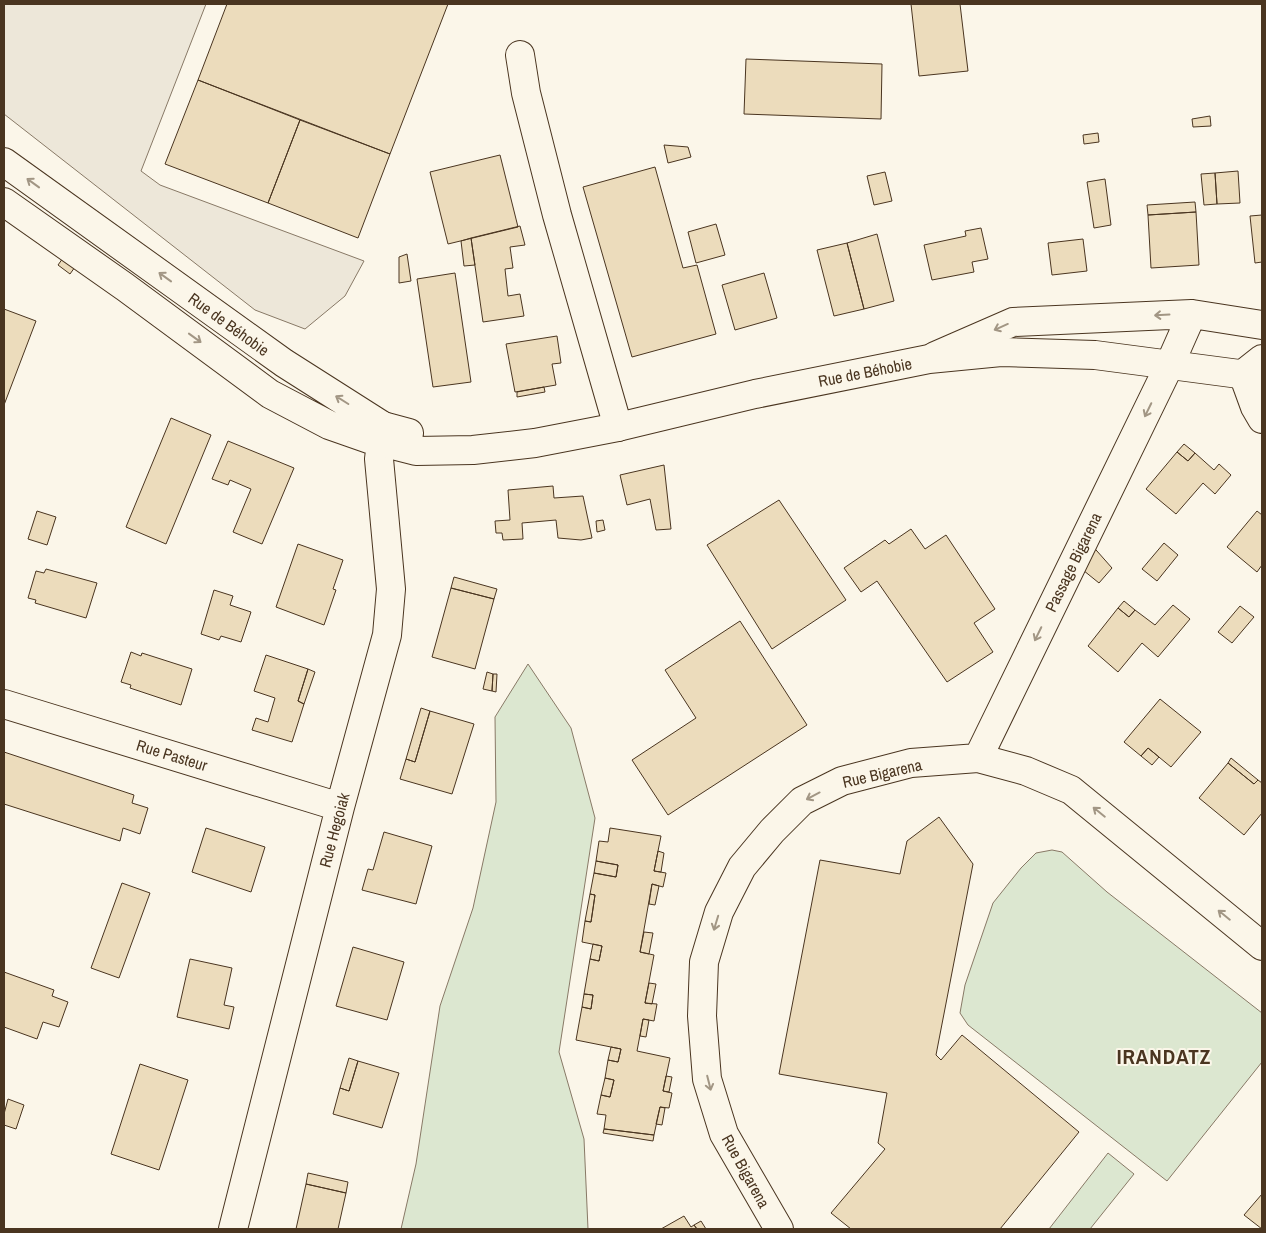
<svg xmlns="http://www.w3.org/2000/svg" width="1266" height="1233" viewBox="0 0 1266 1233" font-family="'Archivo Narrow',sans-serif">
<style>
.green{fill:#dce7d0;stroke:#887966}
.parking{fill:#ede7d9;stroke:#887966}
.building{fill:#ecdcbc;stroke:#4a3520}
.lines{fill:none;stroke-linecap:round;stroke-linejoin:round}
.minor-casing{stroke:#4a3520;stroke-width:30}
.major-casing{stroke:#4a3520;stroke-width:30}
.minor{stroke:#fbf6e9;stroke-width:28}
.major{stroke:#fbf6e9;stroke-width:28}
.oneway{stroke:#a29684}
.labels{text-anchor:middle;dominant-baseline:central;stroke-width:4;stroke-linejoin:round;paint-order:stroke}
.street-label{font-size:16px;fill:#4a3520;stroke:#fbf6e9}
.district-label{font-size:21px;font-weight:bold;letter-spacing:1px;fill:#4a3520;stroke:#fbf6e9}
</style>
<rect width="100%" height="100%" fill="#fbf6e9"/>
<path class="green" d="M528,664L571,728L595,818L559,1052L584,1139L588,1229H401L416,1164L440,1006L473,908L496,802L495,717Z
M1052,850L1062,852L1107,892L1262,1013V1062L1167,1181L968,1025L960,1013L965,985L993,903L1021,868L1036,853Z
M1108,1153L1134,1174L1090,1229H1049Z"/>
<path class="parking" d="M4,4H206L141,171L160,185L364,261L345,296L305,329L255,310L4,114Z"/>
<path class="building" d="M227,4H448L390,154L198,80Z
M911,4H960L968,71L919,76Z
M746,59L882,64L881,119L744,114Z
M198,80L300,120L268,203L165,164Z
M1210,116L1211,126L1193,127L1192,119Z
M300,120L390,154L358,238L268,203Z
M1098,133L1099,142L1084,144L1083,135Z
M664,145L688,147L691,157L668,163Z
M500,155L518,227L448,244L430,172Z
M655,167L683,268L697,265L716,334L632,357L583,187Z
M1238,171L1240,203L1217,204L1215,173Z
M885,172L892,201L874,205L867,176Z
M1215,173L1217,204L1204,205L1201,174Z
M1105,179L1111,225L1094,228L1087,182Z
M1195,202L1196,212L1148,215L1147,205Z
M1196,212L1199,265L1151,268L1148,215Z
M1262,215V262L1255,263L1250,216Z
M716,224L725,255L696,263L688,232Z
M520,226L525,245L510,247L513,268L505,269L508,296L520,294L524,316L483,322L471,238Z
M981,228L988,259L972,262L974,272L932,280L924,245L966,236L965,231Z
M877,234L894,301L864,309L847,243Z
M471,238L475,265L464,266L461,241Z
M1083,239L1087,271L1052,275L1048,243Z
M847,243L864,309L834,316L817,250Z
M407,254L411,281L399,283V257Z
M63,258L75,267L70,274L58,265Z
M455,273L471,382L433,387L417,279Z
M764,273L777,318L735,330L722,285Z
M4,309L36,321L4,405Z
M557,336L561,363L552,364L556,385L515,392L506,344Z
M544,387L545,392L517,397V392Z
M171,418L211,435L166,544L126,527Z
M228,441L294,468L262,544L233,532L251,489L230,480L228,485L212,479Z
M1184,444L1195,453L1188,461L1177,452Z
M1177,452L1188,461L1195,453L1214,470L1219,464L1231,475L1215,494L1203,483L1176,514L1146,489Z
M664,465L671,529L656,530L650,499L627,505L620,475Z
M553,486L554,498L583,496L592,538L581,540L558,538L556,520L522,523L523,539L503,540L502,533H496L495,521L510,520L508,490Z
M779,500L846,600L772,649L707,545Z
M37,511L56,517L47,545L28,539Z
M1257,511L1262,515V565L1257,572L1227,547Z
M603,520L605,530L597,532L596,521Z
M911,529L925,549L946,535L995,609L974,623L993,652L947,682L877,581L861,592L844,568L885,540L889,544Z
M1089,542L1112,568L1099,583L1078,566Z
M1164,543L1178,555L1157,581L1142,569Z
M298,544L343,560L333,589L336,590L324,625L276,607Z
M46,569L97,583L86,618L35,603L36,600L28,598L36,571L44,573Z
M454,577L497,589L494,599L451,588Z
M451,588L494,599L475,669L432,657Z
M214,590L233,596L230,605L251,612L241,642L221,636L219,640L201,634Z
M1124,601L1135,610L1129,617L1118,608Z
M1173,605L1190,619L1158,657L1142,643L1118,672L1088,646L1118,608L1129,617L1135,610L1155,625Z
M1240,606L1254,617L1232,643L1218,632Z
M740,621L807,725L668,815L632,760L696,718L665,670Z
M131,652L141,656L142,653L192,669L181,705L130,688L131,685L121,682Z
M266,655L308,669L298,701L304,704L292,742L252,730L256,718L268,722L275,698L254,691Z
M308,669L315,672L304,704L298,701Z
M487,672L493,674L492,691L483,689Z
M493,674H497L496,692L492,691Z
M1160,699L1201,732L1171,767L1148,748L1141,756L1124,742Z
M421,708L430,711L415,762L406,759Z
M430,711L474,724L452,794L400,779L406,759L415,762Z
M1148,748L1159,757L1152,765L1141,756Z
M4,752L134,795L132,803L148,808L140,834L123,828L120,841L4,804Z
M1231,758L1258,780L1254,784L1228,763Z
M1228,763L1254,784L1258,780L1262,783V813L1244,835L1199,798Z
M939,817L973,864L936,1055L941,1060L962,1035L1079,1132L1000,1229H851L831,1213L885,1149L878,1143L887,1093L779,1074L820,860L900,874L907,841Z
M206,828L265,847L251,892L192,872Z
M610,828L661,836L654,871L666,873L663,887L652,884L640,952L654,955L645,1003L657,1004L654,1021L643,1019L637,1051L670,1058L663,1091L672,1093L669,1108L660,1107L654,1135L604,1129L606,1115L597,1114L601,1095L610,1097L614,1080L605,1078L608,1060L618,1062L621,1049L576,1040L582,1007L591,1009L593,995L584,994L590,959L599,961L602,946L582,942L585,921L591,922L595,895L590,894L594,873L616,877L618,865L596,861L599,841L608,842Z
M384,832L432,846L416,904L362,890L368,869L373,870Z
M658,851L664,853L661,872L654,871Z
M596,861L618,865L616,877L594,873Z
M122,883L150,893L119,978L91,968Z
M652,884L659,886L655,905L649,904Z
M590,894L595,895L591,922L585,921Z
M644,932L653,933L649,954L640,952Z
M593,944L602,946L599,961L590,959Z
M353,947L404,962L387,1020L336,1006Z
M190,959L232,968L224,1005L234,1007L229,1029L177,1017Z
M4,972L54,990L52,996L68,1002L59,1027L43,1022L37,1039L4,1027Z
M649,983L656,984L652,1004L645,1003Z
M584,994L593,995L591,1009L582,1007Z
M643,1019L649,1020L646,1037L640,1036Z
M611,1047L621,1049L618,1062L608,1060Z
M349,1058L358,1061L349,1091L340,1088Z
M358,1061L399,1073L382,1128L333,1114L340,1088L349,1091Z
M140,1064L188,1080L159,1170L111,1154Z
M666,1076L672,1077L669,1092L663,1091Z
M605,1078L614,1080L610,1097L601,1095Z
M8,1099L24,1105L16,1129L4,1125V1114Z
M660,1107L665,1108L662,1125L656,1124Z
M604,1129H605L654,1135L653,1141L603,1133Z
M308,1173L348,1182L346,1193L306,1184Z
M306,1184L346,1193L338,1229H296Z
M1262,1194V1229L1244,1215Z
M684,1216L691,1227L694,1225L697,1229H661Z
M701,1221L706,1229H697L694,1225Z"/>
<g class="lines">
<g class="minor-casing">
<path id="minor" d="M520,55L526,93L557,215L618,427
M935,356L1013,322L1192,314L1262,325
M1262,359L1243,374L1255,407L1262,419
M4,704L340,807
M978,758L1169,366L1192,314
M233,1229L340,807L387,635L391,589L379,459L383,426
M779,1229L724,1134L707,1079L702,1016L704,962L719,912L742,867L772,831L802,801L842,781L911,763L978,758L1026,771L1071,790L1262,946"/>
</g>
<g class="major-casing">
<path id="major" d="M4,162L284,363L383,426L409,433
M4,202L125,287L270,394L329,425L369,439L416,451L473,450L535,443L618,427L755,394L929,359L1001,352L1095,355L1262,377"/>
</g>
<use href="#minor" class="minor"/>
<use href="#major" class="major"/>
</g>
<defs><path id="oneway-shaft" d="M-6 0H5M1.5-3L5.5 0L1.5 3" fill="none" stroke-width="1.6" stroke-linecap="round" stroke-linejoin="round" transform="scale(1.25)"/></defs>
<g class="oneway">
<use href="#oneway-shaft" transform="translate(33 183) rotate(-144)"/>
<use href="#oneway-shaft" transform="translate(165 277) rotate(-144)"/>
<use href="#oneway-shaft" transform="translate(1162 315) rotate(177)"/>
<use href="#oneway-shaft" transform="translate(1001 327) rotate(156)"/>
<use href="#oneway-shaft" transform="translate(195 338) rotate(36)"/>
<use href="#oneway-shaft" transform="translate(342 400) rotate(-148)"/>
<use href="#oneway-shaft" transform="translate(1148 410) rotate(116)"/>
<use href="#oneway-shaft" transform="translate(1038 634) rotate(116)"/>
<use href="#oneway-shaft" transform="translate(813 796) rotate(152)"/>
<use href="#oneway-shaft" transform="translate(1099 812) rotate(-141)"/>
<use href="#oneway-shaft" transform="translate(1224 915) rotate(-141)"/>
<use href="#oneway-shaft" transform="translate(716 923) rotate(107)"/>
<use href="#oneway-shaft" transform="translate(709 1083) rotate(76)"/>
</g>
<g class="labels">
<g class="street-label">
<text transform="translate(229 324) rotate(36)">Rue de Béhobie</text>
<text transform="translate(865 372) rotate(-11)">Rue de Béhobie</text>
<text transform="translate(1073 562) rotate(-64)">Passage Bigarena</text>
<text transform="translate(172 755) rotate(17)">Rue Pasteur</text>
<text transform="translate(882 773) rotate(-13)">Rue Bigarena</text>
<text transform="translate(334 830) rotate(-75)">Rue Hegoiak</text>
<text transform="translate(746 1171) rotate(61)">Rue Bigarena</text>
</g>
<g class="district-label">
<text x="1164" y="1056">IRANDATZ</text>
</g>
</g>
<rect width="1266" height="1233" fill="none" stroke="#4a3520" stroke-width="10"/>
</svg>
